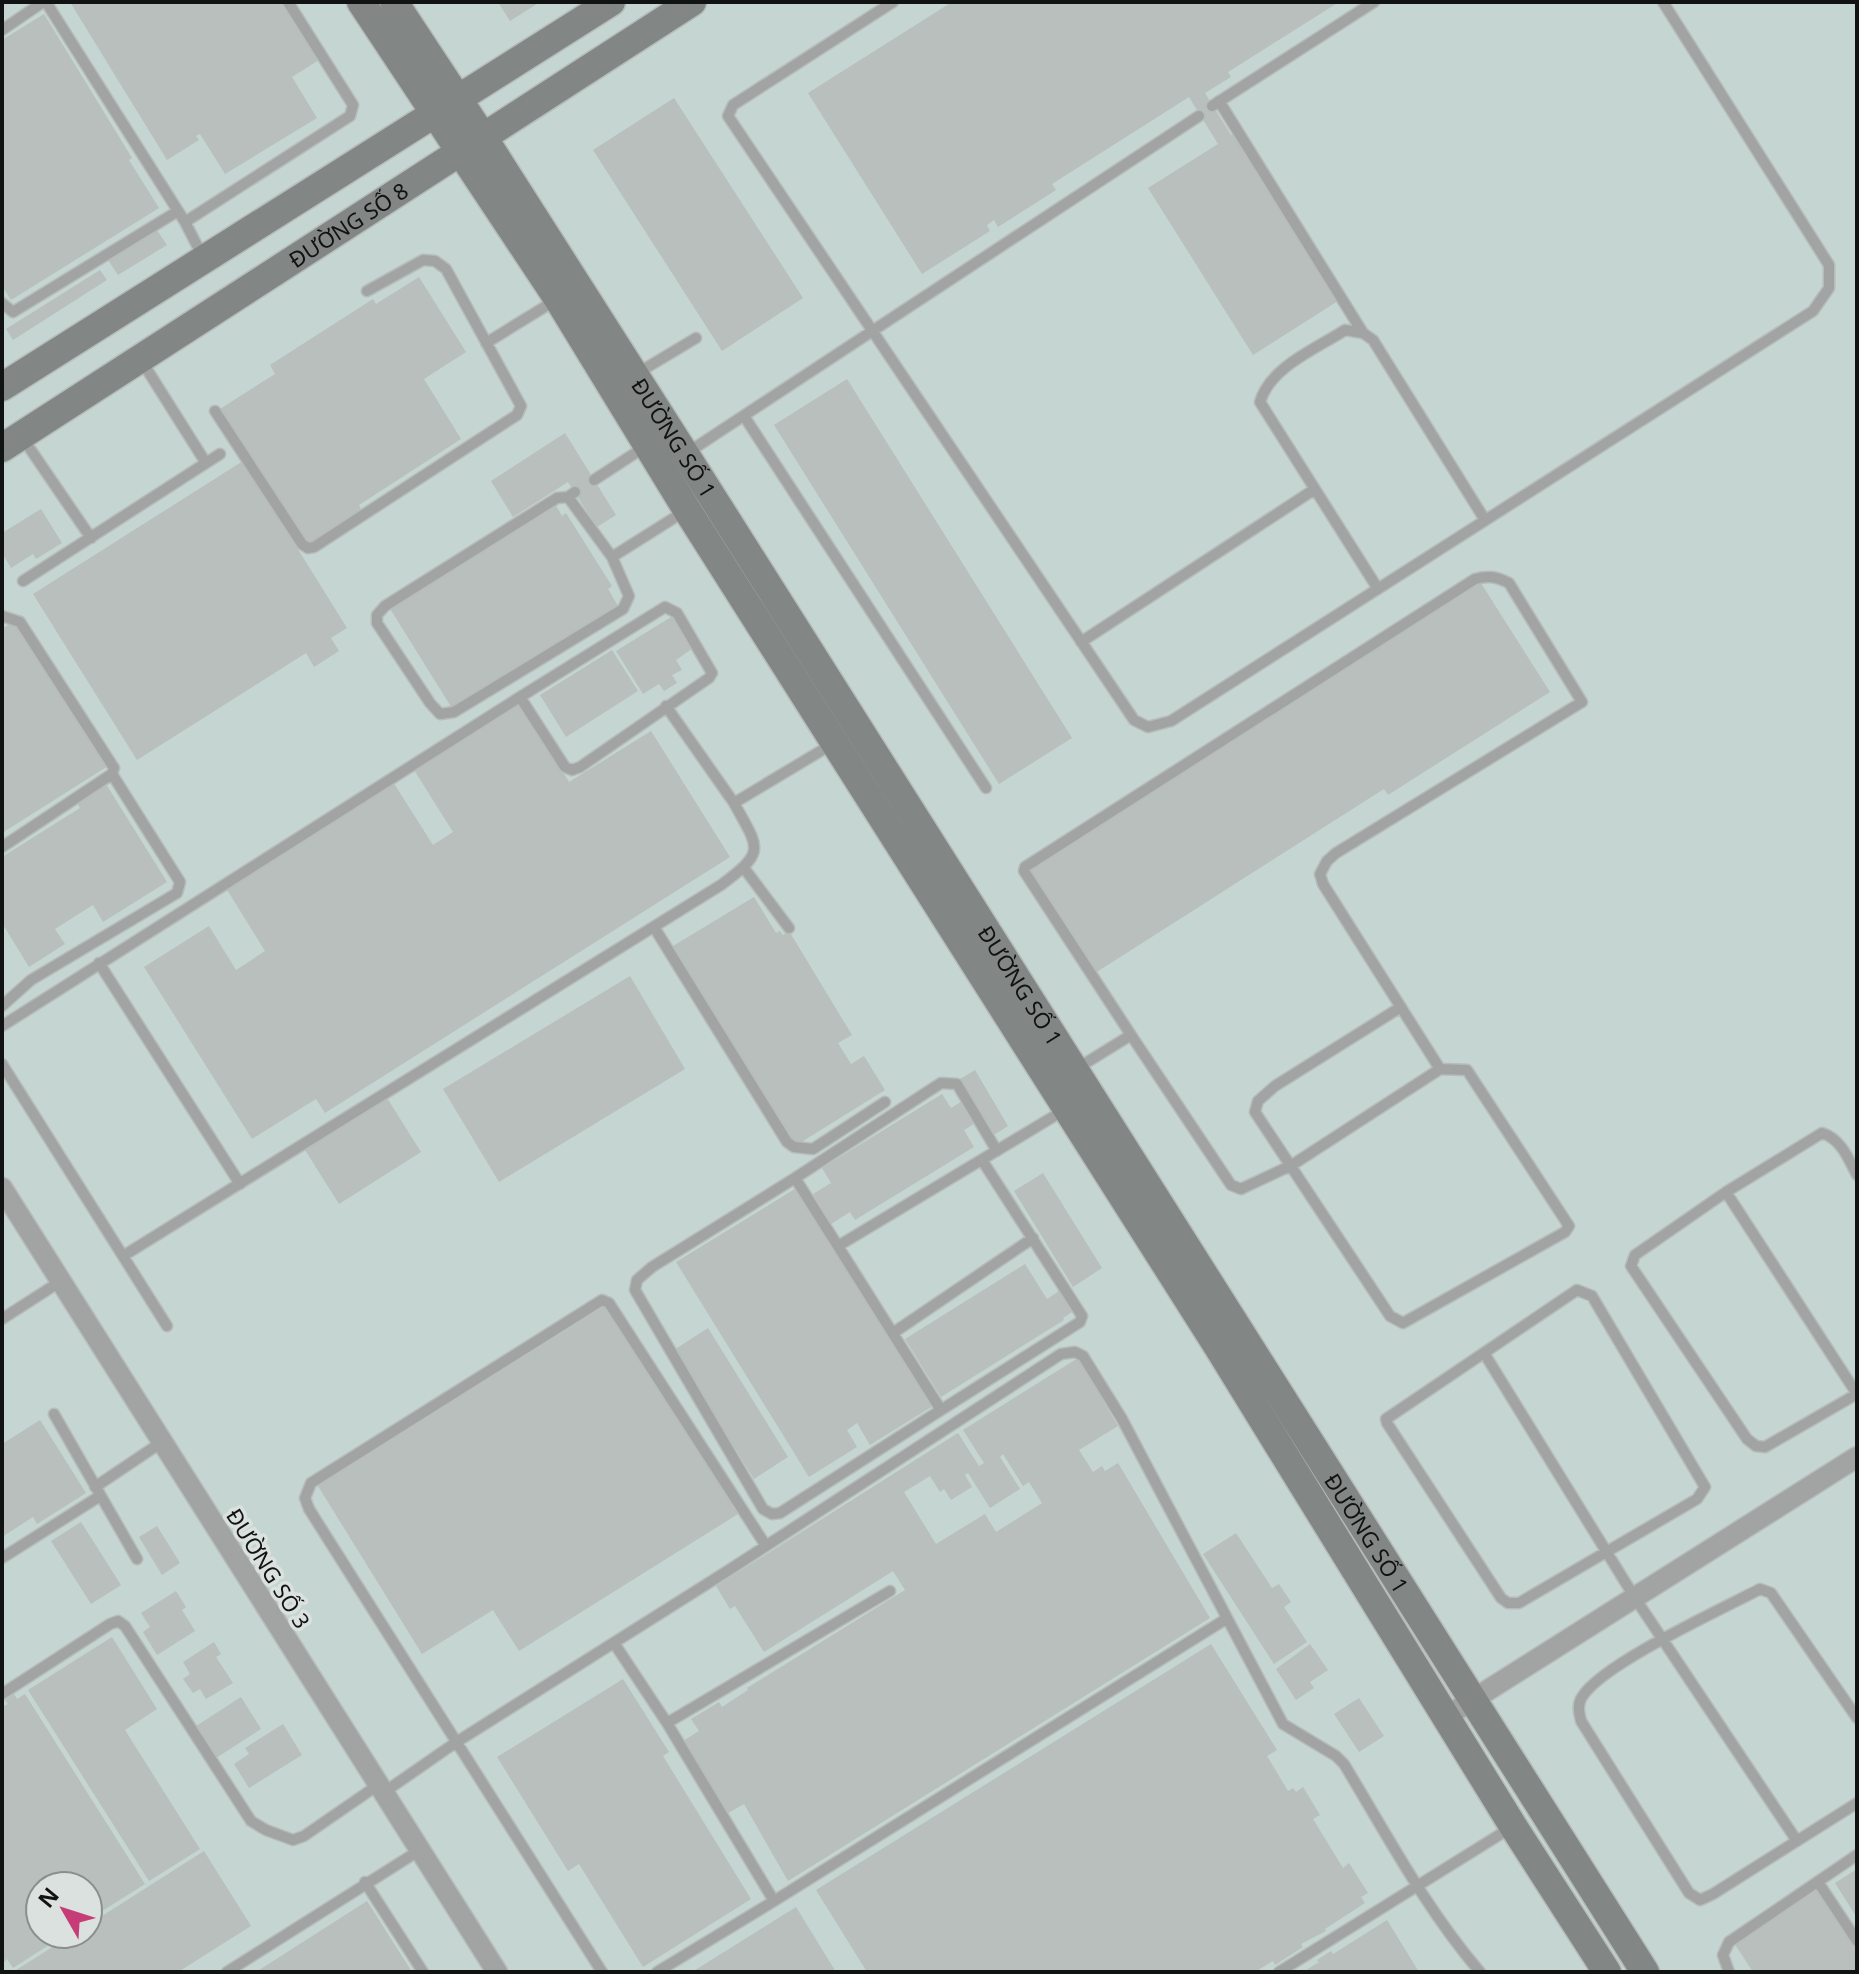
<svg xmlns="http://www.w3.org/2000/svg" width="1859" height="1974" viewBox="0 0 1859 1974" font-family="'Noto Sans',sans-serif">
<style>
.built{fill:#c5d5d1;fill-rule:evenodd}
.building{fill:#b8bfbd;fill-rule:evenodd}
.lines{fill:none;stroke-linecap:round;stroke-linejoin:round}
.lane-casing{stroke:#b6bcba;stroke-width:13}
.street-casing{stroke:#b6bcba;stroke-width:23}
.secondary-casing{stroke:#b6bcba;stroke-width:31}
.lane{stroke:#a1a4a3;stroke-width:10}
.street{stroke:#a1a4a3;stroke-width:20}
.secondary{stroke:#828785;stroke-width:28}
.labels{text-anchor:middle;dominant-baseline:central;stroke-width:7;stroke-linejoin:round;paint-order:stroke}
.street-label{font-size:22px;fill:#111312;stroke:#dae1df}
</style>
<rect width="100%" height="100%" fill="#dae1df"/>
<path class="built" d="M2,2H1857V1972H2ZM40,1886H88V1934H40Z"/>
<path class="building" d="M70,2H283L319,60L292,77L317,118L225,174L200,134L196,136L199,140L167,160Z
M498,2H540L510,21Z
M952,2H1339L1228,72L1231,77L1205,93L1231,135L1233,134L1338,301L1253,355L1148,188L1218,144L1189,97L1052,184L1056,190L998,227L994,220L987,225L990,231L922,274L808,93Z
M44,14L132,158L129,160L159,208L11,300L2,286V40Z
M674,98L803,298L722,351L593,150Z
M157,230L167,245L118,275L108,260Z
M100,270L107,280L13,340L6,329Z
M419,277L466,352L424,379L461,439L359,505L363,513L308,548L220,409L275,374L270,365L373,299L376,304Z
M847,379L1072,738L999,784L774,425Z
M565,433L616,515L597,527L568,482L513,517L491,481Z
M243,461L347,628L331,638L339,651L314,667L306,653L137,760L33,594Z
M554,502L562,516L566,513L612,586L608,589L618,606L453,710L389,607Z
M41,509L62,543L36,559L33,554L11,568L2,553V533Z
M1479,580L1550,692L1388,795L1384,789L1092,975L1025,868Z
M676,614L696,646L676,660L682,670L672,675L677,683L664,691L659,684L643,694L616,651Z
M16,620L108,766L2,833V629Z
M612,650L638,691L566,737L540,695Z
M520,703L569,782L651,731L730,857L325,1113L316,1099L252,1139L144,967L209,926L236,970L265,951L226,888L393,782L433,845L453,832L414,770Z
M106,784L167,882L103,922L93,905L55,929L65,944L29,967L2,923V857L80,808L77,803Z
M754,897L776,933L780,931L783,935L789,931L852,1035L838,1043L851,1064L864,1056L885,1090L795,1146L673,946Z
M630,976L685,1069L499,1182L443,1089Z
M975,1070L1008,1126L994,1135L960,1079Z
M942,1094L951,1108L964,1100L977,1122L964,1130L974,1147L855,1220L850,1212L831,1224L813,1194L831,1183L822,1168Z
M387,1098L421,1152L339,1204L305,1150Z
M1043,1173L1102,1268L1073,1287L1014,1191Z
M798,1187L933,1406L870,1445L857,1423L847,1430L857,1447L809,1477L676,1262Z
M1025,1264L1047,1299L1059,1291L1072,1312L1063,1318L1064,1320L941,1397L905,1339Z
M608,1304L738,1514L519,1651L493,1610L422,1654L318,1486Z
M708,1328L788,1457L754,1479L674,1350Z
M1078,1358L1095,1385L1097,1384L1107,1399L1103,1401L1118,1426L1079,1450L1093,1472L1102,1466L1105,1471L1118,1463L1210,1618L788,1881L744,1804L728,1813L683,1741L699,1731L691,1719L719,1702L722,1707L748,1690L747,1688L905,1590L893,1571L764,1652L735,1606L730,1609L716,1586L958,1433L979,1466L984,1463L963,1430ZM1003,1454L1023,1486L1029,1482L1042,1503L996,1532L985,1514L936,1544L904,1492L930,1476L940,1492L944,1489L951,1500L972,1487L965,1475L968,1473L990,1508L1020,1489L1000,1457Z
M40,1420L86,1493L37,1524L33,1517L2,1537V1444Z
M81,1522L121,1585L91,1604L51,1541Z
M157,1526L180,1563L162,1575L139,1537Z
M1236,1533L1272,1588L1279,1584L1291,1602L1284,1607L1307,1642L1274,1664L1203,1554Z
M176,1591L186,1607L182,1610L195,1631L157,1655L143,1632L150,1627L141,1613Z
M112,1637L157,1709L125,1730L200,1849L149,1881L28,1690Z
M214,1642L221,1654L216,1657L233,1683L206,1699L200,1689L193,1693L183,1679L190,1674L183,1662Z
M1211,1644L1277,1750L1267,1756L1288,1791L1293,1788L1296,1792L1303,1787L1320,1815L1313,1819L1343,1868L1349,1863L1368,1893L1361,1897L1365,1903L1325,1929L1326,1931L1301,1944L1303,1947L1275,1965L1273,1961L1255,1972H867L816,1890Z
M1310,1644L1328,1670L1310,1682L1314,1688L1296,1700L1276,1669Z
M623,1679L669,1752L663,1756L751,1899L643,1967L579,1864L568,1871L497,1757Z
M14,1694L17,1699L25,1694L145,1884L88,1920V1886H40V1934H66L13,1968L7,1959L4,1962L2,1959V1707L8,1704L5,1700Z
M241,1697L261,1729L213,1760L193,1728Z
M1359,1698L1384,1736L1359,1752L1334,1714Z
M283,1724L302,1755L249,1788L234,1764L249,1754L245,1748Z
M204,1851L251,1926L178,1972H13L73,1934H88V1925Z
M1857,1869V1918L1835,1883Z
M1820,1888L1857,1947V1972H1753L1734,1943Z
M367,1901L412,1972H256Z
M796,1907L836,1972H692Z
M1387,1920L1419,1972H1303L1319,1962L1317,1960L1331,1951L1333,1954Z"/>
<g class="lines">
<g class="lane-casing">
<path id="lane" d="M46,2L185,222L204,259
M893,2L733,105L728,116L1134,720L1148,727L1171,721L1813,311L1829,288V265L1663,2
M2,30L43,2
M1219,101L1363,333
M1212,106L1374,2
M185,222L350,116L353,105L288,2
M2,303L13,312L178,211
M486,343L556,300
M141,360L206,463
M636,374L696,338
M215,411L302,544L308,548L314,547L517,415L521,406L446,269L435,261L423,260L367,291
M744,416L986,788
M22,437L91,538
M687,453L1199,116
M594,480L646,446
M568,497L612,557L629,596L623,609L454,712L440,714L430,703L377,623V615L385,606L557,498L568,497L575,492
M612,557L685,511
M23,581L220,454
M1378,589L1260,402C1270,367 1316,349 1345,330L1363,333L1373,340L1485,520
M2,616L20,622L114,768L112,774L2,847
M1081,642L1315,489
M666,706L734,803L834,743
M744,868L789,928
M654,927L787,1142L794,1147L813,1149L885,1102
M99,963L240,1184
M2,1006L31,980L177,893L180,882L112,774
M2,1026L520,697L665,607L677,613L712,673L709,678L580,767L572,770L565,767L520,697
M1131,1035L1024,871L1025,867L1475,579C1489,575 1497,577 1509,583L1582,702L1336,853L1327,861L1320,874L1323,884L1440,1069
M2,1064L167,1326
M1076,1069L1131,1035L1231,1185L1241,1189L1292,1165L1440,1069L1467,1070L1569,1226L1565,1232L1403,1323L1390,1316L1255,1112L1258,1101L1275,1086L1401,1007
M982,1160L1082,1316L1080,1322L941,1410L795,1178L941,1083L957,1084L997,1151
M1857,1175C1848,1158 1841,1139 1822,1133L1726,1192L1635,1255L1631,1266L1747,1439L1756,1446L1765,1447L1857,1394
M795,1178L652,1267L637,1280L635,1290L763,1509L772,1514L780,1513L941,1410
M1726,1192L1857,1394
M838,1246L1066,1109
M123,1256L721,885C767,851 759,849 734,803
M1577,1290L1592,1296L1705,1487L1697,1499L1519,1603H1508L1501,1598L1387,1423L1386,1419Z
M2,1319L61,1281
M893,1333L1033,1238
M1484,1353L1635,1598L1797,1841
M54,1414L137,1559
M95,1487L162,1442
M2,1558L100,1496
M614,1643L667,1723L890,1591
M2,1694L110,1624L118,1621L125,1626L251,1821L266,1830L293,1840L304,1836L378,1785
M1857,1718L1771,1593L1760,1589C1722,1609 1602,1664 1582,1697C1577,1705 1579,1712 1581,1721L1689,1893L1700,1900L1713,1894L1857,1803
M383,1793L455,1743L729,1570L1061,1354L1075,1352L1083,1356L1122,1419L1283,1724L1336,1756L1344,1764C1387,1835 1426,1909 1480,1972
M365,1882L423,1972
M1818,1882L1857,1941
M774,1901L1226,1619
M227,1972L420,1850
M602,1972L309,1509L305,1498L311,1483L602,1300L609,1303L766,1546
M657,1972L774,1901L667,1723
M1279,1972L1512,1827
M1729,1972L1723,1955L1729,1942L1857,1855"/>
</g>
<g class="street-casing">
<path id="street" d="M2,1188L497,1972
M1447,1716L1857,1457"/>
</g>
<g class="secondary-casing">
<g id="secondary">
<path d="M361,2L558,299L687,510L1218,1347L1513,1826L1607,1972"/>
<path id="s1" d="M394,2L483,137L685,454L1645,1972"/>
<path d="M2,387L611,2"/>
<path id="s2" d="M2,448L692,2"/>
</g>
</g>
<use href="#lane" class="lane"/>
<use href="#street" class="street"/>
<use href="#secondary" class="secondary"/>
</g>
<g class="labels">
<g class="street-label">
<text stroke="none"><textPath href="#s2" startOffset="412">ĐƯỜNG SỐ 8</textPath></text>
<text stroke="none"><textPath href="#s1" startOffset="518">ĐƯỜNG SỐ 1</textPath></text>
<text stroke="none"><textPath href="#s1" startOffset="1166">ĐƯỜNG SỐ 1</textPath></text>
<text stroke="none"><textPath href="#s1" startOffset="1814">ĐƯỜNG SỐ 1</textPath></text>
<text transform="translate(269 1568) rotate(58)">ĐƯỜNG SỐ 3</text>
</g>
</g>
<rect width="1859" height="1974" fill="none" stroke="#111312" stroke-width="8"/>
<g transform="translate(64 1910) rotate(309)"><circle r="38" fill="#dae1df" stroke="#8a8f8d" stroke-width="2"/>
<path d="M0-6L14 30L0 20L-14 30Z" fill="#c63c76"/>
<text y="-12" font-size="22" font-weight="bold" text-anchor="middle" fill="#111312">N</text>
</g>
</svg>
